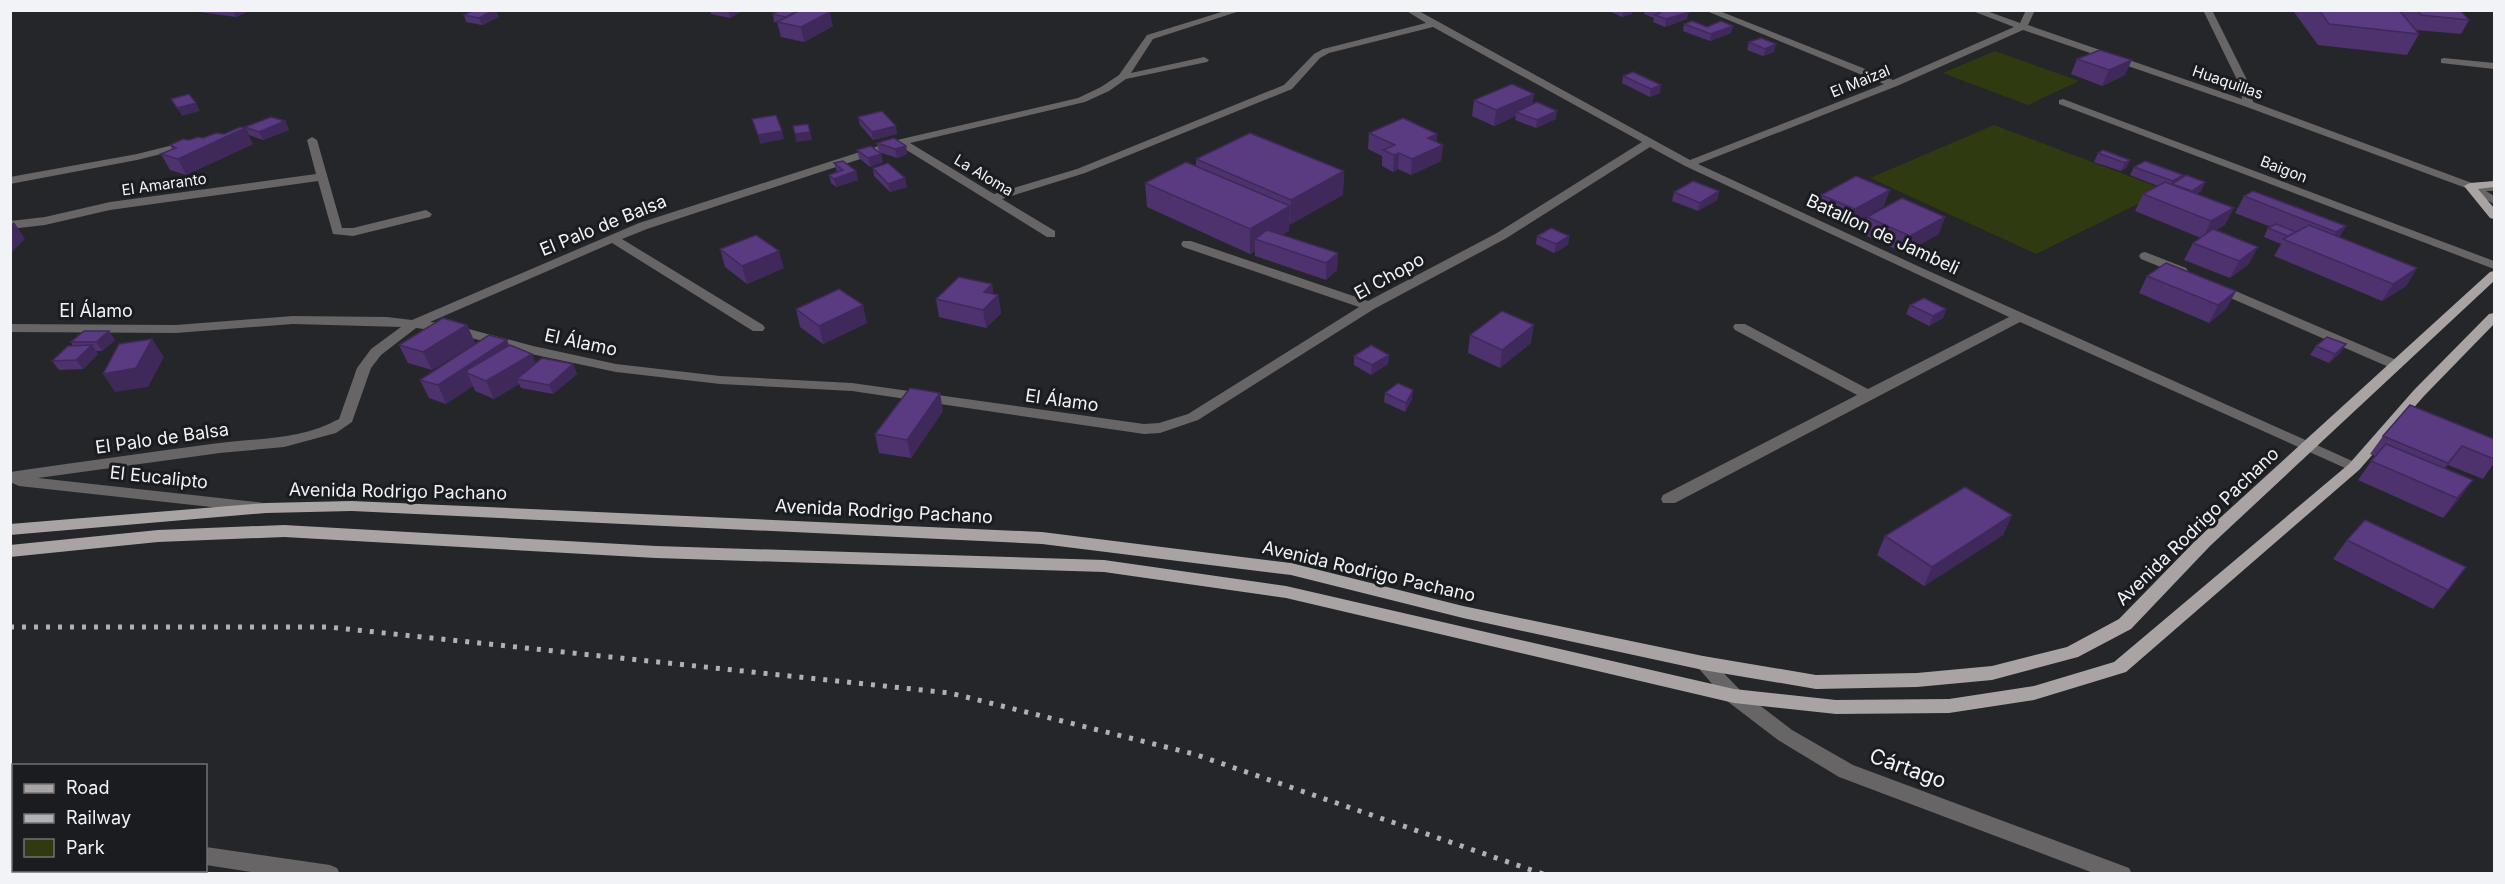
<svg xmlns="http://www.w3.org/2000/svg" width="2505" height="884" viewBox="0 0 2505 884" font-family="Inter,sans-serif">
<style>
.green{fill:#303a11}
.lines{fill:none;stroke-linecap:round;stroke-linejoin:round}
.minor{fill:#676565;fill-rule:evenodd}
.tertiary{fill:#676565;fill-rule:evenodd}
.primary{fill:#a9a4a3;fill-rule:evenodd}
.rail{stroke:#afb1b4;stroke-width:5;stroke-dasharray:4 8;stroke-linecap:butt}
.wall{fill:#4d326e}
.shaded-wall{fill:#3f295a}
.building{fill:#5a3a80;stroke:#3f295a;stroke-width:1.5}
.labels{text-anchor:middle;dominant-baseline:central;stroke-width:6;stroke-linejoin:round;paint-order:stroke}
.far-street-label{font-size:15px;fill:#f2f3f6;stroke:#1a1c1f}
.street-label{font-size:18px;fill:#f2f3f6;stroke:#1a1c1f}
.near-street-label{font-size:21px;fill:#f2f3f6;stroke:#1a1c1f}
</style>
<rect width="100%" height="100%" fill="#242629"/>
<path class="green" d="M1995,51L2079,81L2028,105L1943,73Z
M1994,125L2166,190L2036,254L1870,178Z"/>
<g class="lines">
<path class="minor" d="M1228,10H1243L1153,39L1131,73L1204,57L1209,60L1207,62L1126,79L1109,91L1085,102L910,143L994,194L1077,169L1284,85L1314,54L1323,49L1426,23L1405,10H1417L1690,160L1884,84L1704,10H1717L1893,80L2014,27L1970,10H1984L2020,23L2026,10H2035L2028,25L2242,99L2241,88L2203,10H2212L2251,88L2253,102L2472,183L2494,185V191H2486L2494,196V204L2466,188L2244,106L2023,30L1897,86L1698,164L1922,268L2359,464L2362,467L2354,472L2020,322L1675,503H1663L1661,499L1663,495L1857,395L1735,330L1733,327L1735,324H1745L1868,389L2009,317L1685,166L1650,147L1505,239L1374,309L1198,420L1160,433L1144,434L852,391L720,384L616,372L531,354L449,332L416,328L381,355L371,368L352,422L336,433L284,447L220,453L38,478L257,502L263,503L265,507L263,511L257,512L19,486L10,482V472C80,462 149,452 219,443C260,438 301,440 339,419L357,368L371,349L401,327L293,324L176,333L10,332V324L176,325L293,316L387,317L412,320L639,223L897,140L1078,98L1101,87L1119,75L1147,35ZM1433,27L1642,142L1497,233L1368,301L1191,241H1183L1181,244L1183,247L1359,307L1188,414L1159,423L1144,424L852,383L720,376L616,364L533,346L450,324L430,322L612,243L753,331H763L765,328L763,325L622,239L647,229L900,146L1047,237H1055V231L1002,199L1085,173L1292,89L1320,58L1329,53Z
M2444,58L2494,63V69L2441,63V59Z
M2063,99L2494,261V269L2059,104V100Z
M312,137L317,140L342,228H353L426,210L432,214L430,217L353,236L333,234L318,181L110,210L45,225L10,229V221L45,217L110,202L316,174L307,140Z
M189,141L194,144L193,146L137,160L10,184V177L137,154Z
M2145,252L2186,268L2188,271L2182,275L2178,274L2141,259L2139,256L2141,253Z
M2217,283L2401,362L2403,365L2401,368H2391L2212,290L2211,287L2212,284Z
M1703,656L1709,658L1741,691L1792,730L1853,765L2129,868L2132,874H2096L1839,777L1778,740L1727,701L1694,663L1697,658Z"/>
<path class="tertiary" d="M10,793L14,794V811L10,810Z
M206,847L330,865L337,868L340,874H264L206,865Z"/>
<path class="primary" d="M2494,181V187L2478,189L2494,208V219L2490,218L2464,186L2470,183Z
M2494,271V281L2210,546L2131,629L2078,657L1992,680L1917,687L1816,689L1703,670L1463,618L1291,575L1042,544L352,511L266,513L10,535V524L266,503L352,501L1042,532L1291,563L1463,606L1703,656L1816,675L1917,673L1992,666L2067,647L2119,619L2198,538L2490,272Z
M2494,313V324L2424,396L2359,470L2126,672L2034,700L1949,713L1836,714L1734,703L1286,598L1104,572L656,558L284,537L158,542L10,557V545L158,530L284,525L656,546L1104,560L1286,586L1734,689L1836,700L1949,699L2034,686L2114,662L2349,464L2414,390L2489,314Z"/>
<path class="rail" d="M10,627H328L950,693L1194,754L1543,874"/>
</g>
<path class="wall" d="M185,10H251L236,17Z
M710,10H744L730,18L711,14Z
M1607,10H1633L1632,14L1622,17Z
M1645,10H1686L1687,19L1665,27L1653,22L1654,18L1644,14Z
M2295,10H2460L2469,20L2461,34L2416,30L2419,34L2407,55L2318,45L2294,12Z
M795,12V13L833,26L804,42L781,37L777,22H774L773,14Z
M464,15L499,17L482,25L466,22Z
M1684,24L1707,27L1733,26L1731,33L1710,41L1683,31Z
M1749,42L1774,52L1763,56L1747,50Z
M2077,59L2125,75L2102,86L2071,74Z
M1623,76L1660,93L1650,97L1622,83Z
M1534,94L1532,104L1556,119L1536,128L1515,120L1516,116L1494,126L1472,116L1474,100Z
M858,117L897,134L873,140L860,125Z
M285,121L289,130L263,140L249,135L245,127Z
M1369,133L1437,134L1436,142L1443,145L1441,161L1411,175L1398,169L1393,172L1382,166V156L1368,149Z
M203,138L253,144L186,175L170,170L161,154L172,149L170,145L189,140Z
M877,143L906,146L907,154L897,158L879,152Z
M857,150L881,154L883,162L870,167L859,158Z
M2098,153L2130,160L2126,168L2121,171L2094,162Z
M1196,159L1344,171L1343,195L1289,224V231L1282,235L1338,253L1337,270L1326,280L1255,256V251L1250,254L1147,207L1145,183L1196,166Z
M834,163L858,180L836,187L831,183L829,175L837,172Z
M2134,167L2205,182L2201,191L2196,194L2225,225L2216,230L2249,264L2230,278L2184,260L2193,243L2201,238L2135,211L2143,194L2158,186L2130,175Z
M873,168L905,178L907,187L890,192L874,176Z
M1719,191L1717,200L1698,211L1672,201L1674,192Z
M1821,195L1884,206L1850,226L1816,211Z
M2244,196L2346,226L2339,237L2417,268L2406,286L2382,301L2274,256L2281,244L2264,237L2268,228L2271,227L2235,213Z
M1867,217L1939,234L1904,253L1862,234Z
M1537,236H1569L1568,245L1554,253L1536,244Z
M720,249L784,268L747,284L725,267Z
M2147,276L2236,291L2226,309L2209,323L2139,293Z
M992,284L993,294L998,295L1001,313L986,328L939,317L936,299Z
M1910,305L1946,309L1943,318L1929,326L1906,314Z
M796,309L867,323L823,344L800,327Z
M467,325L475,343L432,370L408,363L399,345Z
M1470,335L1531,343L1500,368L1468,353Z
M115,340L102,351H96L98,354L83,369L59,370L52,361L73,346L71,342Z
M2346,344L2340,353L2329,363L2310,355L2316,346Z
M509,346L535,363L573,364L577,374L553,394L521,388L519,384L494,399L475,391L473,386L446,404L429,398L420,380Z
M1389,355L1388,364L1371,375L1354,365V356Z
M1385,393L1412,399L1405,412L1384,402Z
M943,411L911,458L879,453L875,434Z
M2383,436L2494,439V463L2483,479L2448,465L2445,468L2459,499L2443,518L2358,480L2375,456L2370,454Z
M2012,515L2003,535L1924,586L1877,555L1885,536Z
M2347,540L2466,567L2433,609L2333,559Z"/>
<path class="shaded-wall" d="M233,10H251L236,17Z
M494,10H496L499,17L482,25L479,18Z
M728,10H744L730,18Z
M1624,10H1633L1632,14L1622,17Z
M830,12L833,26L804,42L801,27Z
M1689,12L1687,19L1665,27L1666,19Z
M1733,26L1731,33L1710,41L1711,34Z
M1776,44L1774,52L1763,56L1765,49Z
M2132,60L2125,75L2102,86L2109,70Z
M1661,85L1660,93L1650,97L1651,89Z
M1534,94L1532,109L1516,112V116L1494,126L1496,110Z
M196,103L200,111L182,116L177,108Z
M1557,111L1556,119L1536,128L1537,120Z
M285,121L289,130L263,140L259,132Z
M808,124L812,140L796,142L795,134Z
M896,126L897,134L873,140L872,132Z
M245,128L253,144L186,175L178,159Z
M782,131L784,139L760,144L758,135Z
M1437,134L1436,148L1443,145L1441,161L1411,175L1412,159L1428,138Z
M906,146L907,154L897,158L895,149Z
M1399,153L1398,169L1393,172L1394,155Z
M881,154L883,162L870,167L868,158Z
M2130,160L2126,168L2121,171L2125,163Z
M856,171L858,180L836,187L834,179Z
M1344,171L1343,195L1290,225L1291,200Z
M2183,175L2179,183L2169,190L2173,181Z
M905,178L907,187L890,192L888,184Z
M2205,182L2201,191L2188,199L2192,191Z
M1890,190L1884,206L1850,226L1855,209Z
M1719,191L1717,200L1698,211L1700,203Z
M1290,206L1289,231L1268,243L1255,239V251L1250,254V229Z
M2234,208L2225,225L2203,238L2211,221Z
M1945,217L1939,234L1904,253L1910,236Z
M14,222L25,239L10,254V225Z
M2346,226L2336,243L2326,249L2336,232Z
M1569,236L1568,245L1554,253L1556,244Z
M2258,247L2249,264L2230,278L2239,261Z
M779,251L784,268L747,284L742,266Z
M1338,253L1337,270L1326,280V263Z
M2417,268L2406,286L2382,301L2393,284Z
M992,284L994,300L998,295L1001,313L986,328L983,310L984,292Z
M2236,291L2226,309L2209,323L2218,305Z
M863,305L867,323L823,344L819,326Z
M1946,309L1943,318L1929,326L1933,316Z
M467,325L475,343L432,370L423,352Z
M1534,325L1531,343L1500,368L1502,350Z
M109,331L115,340L102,351L96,342Z
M152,339L164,357L148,387L115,392L103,374Z
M507,340L514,358L467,373L473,386L446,404L438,385Z
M2346,344L2340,353L2329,363L2335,354Z
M92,345L98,354L83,369L76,360Z
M532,354L539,372L517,379L519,384L494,399L486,381Z
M1389,355L1388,364L1371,375L1372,365Z
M573,364L577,374L553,394L549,385Z
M1413,390L1412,399L1405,412L1406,403Z
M940,393L943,411L911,458L907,440Z
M2462,446L2448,465L2434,482L2448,463Z
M2473,480L2459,499L2443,518L2457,498Z
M2012,515L2003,535L1924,586L1932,567Z"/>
<path class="building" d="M474,10H494L479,18L464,15Z
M780,10H787L795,12L786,17L773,14Z
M801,10H824L830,12L801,27L777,22Z
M1654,10H1686L1689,12L1666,19L1655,15L1660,13Z
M2319,10H2399L2419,34L2329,24Z
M2417,10H2460L2469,20L2421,15Z
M1692,21L1707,27L1721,21L1733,26L1711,34L1684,24Z
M1761,38L1776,44L1765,49L1749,42Z
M2100,50L2132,60L2109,70L2077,59Z
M1633,72L1661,85L1651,89L1623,76Z
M1512,84L1534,94L1496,110L1474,100Z
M189,94L196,103L177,108L171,99Z
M1537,102L1557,111L1537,120L1516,112Z
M882,111L896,126L872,132L858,117Z
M776,115L782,131L758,135L752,119Z
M271,117L285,121L259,132L245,127Z
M1403,118L1437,134L1428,138L1443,145L1412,159L1399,153L1394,155L1383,150L1395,145L1369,133Z
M808,124L810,132L795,134L793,126Z
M240,127L245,128L178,159L161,154L176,148L170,145L183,139L189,140L198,137L203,138L216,133L224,134Z
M1250,133L1344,171L1291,200L1196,159Z
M894,138L906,146L895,149L877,143Z
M871,146L881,154L868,158L857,150Z
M2103,150L2130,160L2125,163L2098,153Z
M843,161L856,171L834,179L829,175L843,170L834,163Z
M2145,161L2183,175L2173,181L2134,167Z
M1186,162L1290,206L1250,229L1145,183Z
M888,163L905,178L888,184L873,168Z
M2186,175L2205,182L2192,191L2172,184Z
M1856,176L1890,190L1855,209L1821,195Z
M1693,181L1719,191L1700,203L1674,192Z
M2165,182L2234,208L2211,221L2143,194Z
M2253,191L2346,226L2336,232L2244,196Z
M1902,198L1945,217L1910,236L1867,217Z
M2276,224L2296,232L2288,236L2268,228Z
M2309,225L2417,268L2393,284L2283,239Z
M1551,228L1569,236L1556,244L1537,236Z
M2213,229L2258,247L2239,261L2193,243Z
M1267,230L1338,253L1326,263L1255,239Z
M756,235L779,251L742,266L720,249Z
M2166,263L2236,291L2218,305L2147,276Z
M959,277L992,284L984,292L998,295L983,310L936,299Z
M839,289L863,305L819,326L796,309Z
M1924,298L1946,309L1933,316L1910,305Z
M1502,311L1534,325L1502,350L1470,335Z
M443,318L467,325L423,352L399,345Z
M84,331H109L96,342H71Z
M489,335L507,340L438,385L420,380Z
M2327,337L2346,344L2335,354L2316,346Z
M152,339L136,368L103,374L119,344Z
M92,345L76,360L52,361L68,346Z
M510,345L532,354L486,381L467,373V370Z
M1371,345L1389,355L1372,365L1354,356Z
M542,358L573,364L549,385L517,379Z
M1398,383L1413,390L1406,403L1385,393Z
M910,388L940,393L907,440L875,434Z
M2410,405L2494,439V459L2462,446L2448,463L2383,436Z
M2386,444L2473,480L2457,498L2371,461Z
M1965,487L2012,515L1932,567L1885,536Z
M2365,520L2466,567L2448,590L2347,540Z"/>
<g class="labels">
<g class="far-street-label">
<text transform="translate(1860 81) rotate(-22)">El Maizal</text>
<text transform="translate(2228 82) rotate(19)">Huaquillas</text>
<text transform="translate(2284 169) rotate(21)">Baigon</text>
<text transform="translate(984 175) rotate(31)">La Aloma</text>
<text transform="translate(164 184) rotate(-8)">El Amaranto</text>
</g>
<g class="street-label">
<text transform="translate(603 225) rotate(-22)">El Palo de Balsa</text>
<text transform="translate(1883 234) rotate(25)">Batallon de Jambeli</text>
<text transform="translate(1389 276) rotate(-29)">El Chopo</text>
<text x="96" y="310">El Álamo</text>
<text transform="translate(581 342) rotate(12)">El Álamo</text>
<text transform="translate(1062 400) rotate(8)">El Álamo</text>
<text transform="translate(162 438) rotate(-8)">El Palo de Balsa</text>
<text transform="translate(159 477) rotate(6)">El Eucalipto</text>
<text transform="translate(398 491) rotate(1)">Avenida Rodrigo Pachano</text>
<text transform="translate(884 511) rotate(3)">Avenida Rodrigo Pachano</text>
<text transform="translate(2197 526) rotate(-44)">Avenida Rodrigo Pachano</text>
<text transform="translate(1369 571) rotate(13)">Avenida Rodrigo Pachano</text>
</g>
<g class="near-street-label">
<text transform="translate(1908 768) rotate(20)">Cártago</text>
</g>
</g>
<rect width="2505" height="884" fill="none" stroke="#f2f3f6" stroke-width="24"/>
<rect x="12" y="764" width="195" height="108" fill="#1a1c1f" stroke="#707275" stroke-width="1.5"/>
<rect x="24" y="784" width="30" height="9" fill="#a9a4a3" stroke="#707275" stroke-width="1.5"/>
<text x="66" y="794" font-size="18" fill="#f2f3f6">Road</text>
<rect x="24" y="814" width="30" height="9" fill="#afb1b4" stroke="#707275" stroke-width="1.5"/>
<text x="66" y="824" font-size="18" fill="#f2f3f6">Railway</text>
<rect x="24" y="839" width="30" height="18" fill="#303a11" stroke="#707275" stroke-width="1.5"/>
<text x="66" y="854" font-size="18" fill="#f2f3f6">Park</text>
</svg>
